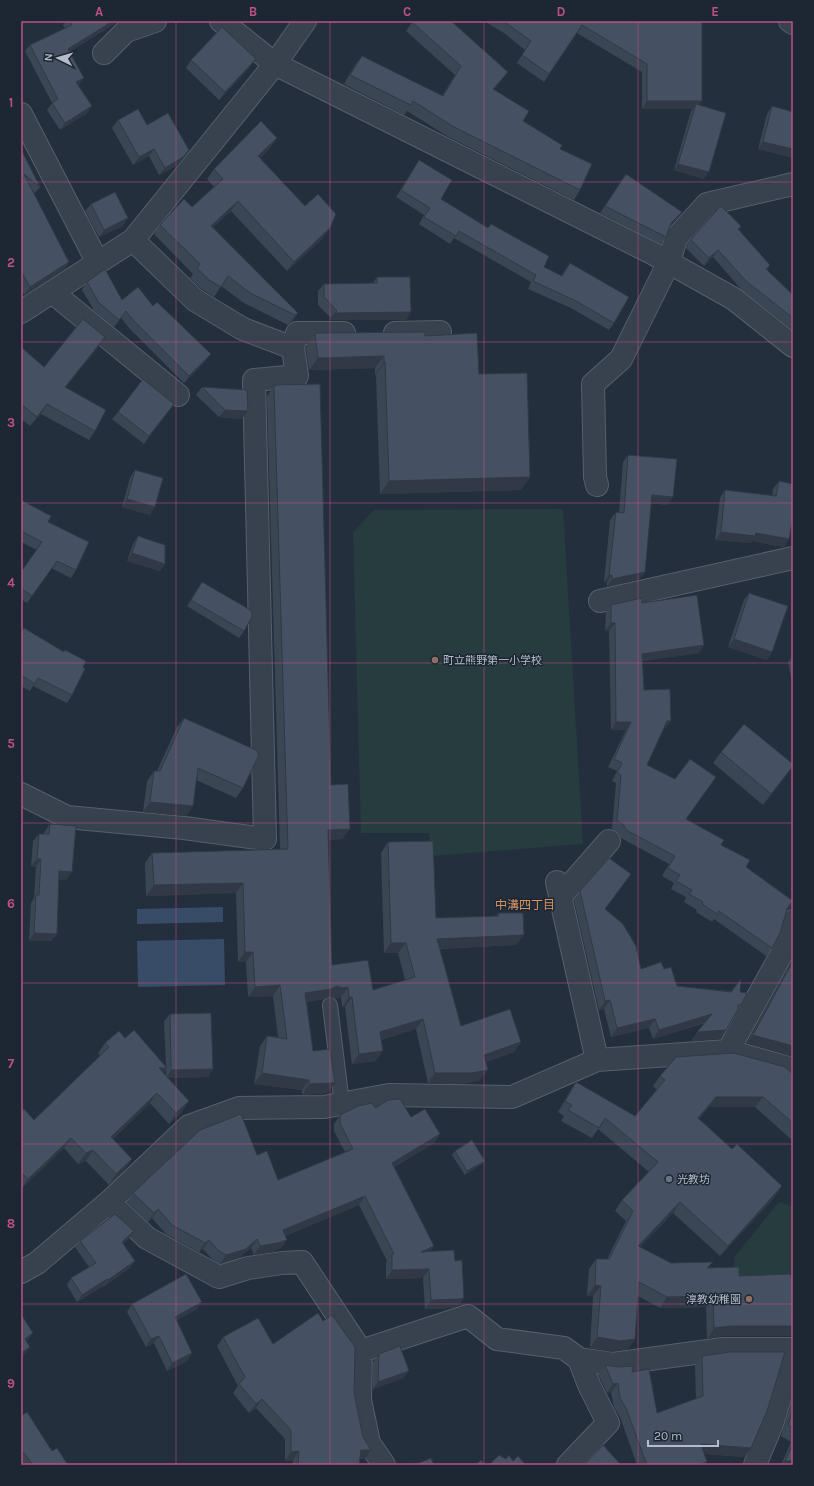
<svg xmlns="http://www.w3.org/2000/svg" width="814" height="1486" viewBox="0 0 814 1486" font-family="Karla,'Noto Sans JP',sans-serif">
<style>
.green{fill:#263c3f}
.water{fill:#394c67}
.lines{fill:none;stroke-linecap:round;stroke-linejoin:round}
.lane-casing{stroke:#565f6c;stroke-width:16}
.street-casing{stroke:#565f6c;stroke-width:24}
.lane{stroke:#38414e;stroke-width:14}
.street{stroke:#38414e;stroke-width:22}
.wall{fill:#3b4654;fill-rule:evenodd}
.shaded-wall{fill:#303945}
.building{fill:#455162;stroke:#303945}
.grid{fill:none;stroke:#bd5182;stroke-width:1;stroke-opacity:0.55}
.education-dot{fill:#8d6e63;stroke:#1d2633;stroke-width:1.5}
.worship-dot{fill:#6b7280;stroke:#1d2633;stroke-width:1.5}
.labels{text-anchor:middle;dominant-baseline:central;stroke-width:3;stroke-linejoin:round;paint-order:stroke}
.poi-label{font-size:11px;fill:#b4bcc9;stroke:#1d2633;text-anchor:start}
.neighbourhood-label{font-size:12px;fill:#d59563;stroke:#1d2633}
.neatline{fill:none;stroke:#bd5182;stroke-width:1.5}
.grid-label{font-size:13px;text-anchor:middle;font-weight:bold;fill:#bd5182}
</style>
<rect width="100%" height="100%" fill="#242f3e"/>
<path class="green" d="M563,509L583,844L432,856L429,833H361L353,532L374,510Z
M779,1202L793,1207V1281L733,1276L735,1256Z"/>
<path class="water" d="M223,907V922L137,924V909Z
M224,939L225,985L138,987L137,941Z"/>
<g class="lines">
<g class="lane-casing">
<path id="lane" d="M330,1005L342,1104"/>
</g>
<g class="street-casing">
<path id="street" d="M221,21L275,64L652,253L734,299L793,346
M790,21L793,23
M104,53L126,31L155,21
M21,114L98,263
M52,292L178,395
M21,312L133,240L275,64L305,21
M395,333L440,332
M293,348L297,333H344
M597,485L595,477L593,384L621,359L669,262L676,238L707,204L793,184
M600,601L793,558
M21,794L67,817L184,828L265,839L254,380L297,376L293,348L243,329L195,300L133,240
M557,882L597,1060
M560,897L609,841
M728,1051L786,946L793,921
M109,1202L147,1238L219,1277L248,1268L282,1263L302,1262L361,1351L468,1316L497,1339L564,1348L579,1359L613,1364L723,1349H793
M21,1272L37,1263L109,1202L189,1126L239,1108L324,1107L389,1095L512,1097L597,1060L728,1051L793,1069
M361,1351L360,1400L369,1443L384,1465
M568,1465L608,1423L589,1385L579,1359
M755,1465L772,1424L793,1357"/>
</g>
<use href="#lane" class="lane"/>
<use href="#street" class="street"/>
</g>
<path class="wall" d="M66,21H119L69,52L84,78L78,85L87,113L60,130L47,110L52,103L25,51L30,45L65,28L63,25Z
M413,21L508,72L501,81L494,89L523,121L560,149L580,190L574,200L447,136L407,111L404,115L344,84L355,65L362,56L442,96L455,75L406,31Z
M484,21H702L699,105L704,179L674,170L691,111L693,109H642V72L577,33L544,82L517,63L525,50L504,33Z
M191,60L250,67L219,100L186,68Z
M772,106L793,112V158L758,149L767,114Z
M118,120L147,125L189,150L178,165L159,175L149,156L133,165L112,128Z
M277,138L270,148L260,158L323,238L287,271L231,211L213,227L298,313L292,322L288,325L244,303L221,286L214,297L202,289L190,278L193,274L154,234L160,225L192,207L214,187L207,179L214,169Z
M21,149L40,187L34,194L64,270L24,295L21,289Z
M419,160L441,199L488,228L491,224L544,267L561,276L570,263L614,323L609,330L571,308L528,289L531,282L454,238L450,244L419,224L424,215L396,197Z
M626,174L682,212L677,218L670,226L666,237L661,244L600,213Z
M91,204L123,226L99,237L85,211Z
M741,226L739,230L770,265L767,270L793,295V330L741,289L713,257L704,266L686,248L687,244L693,237Z
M377,277L411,312L406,320H329L331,318L318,305V291L324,284L373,283Z
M87,282L122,300L153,306L206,361L184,383L129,328L121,318L114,327L92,309L93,308L82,290Z
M316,333L425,336L479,374L530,477L521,490L380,494L376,375H375V368L309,370L306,349L307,345Z
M99,346L65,388L95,431L89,440L41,414L30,426L21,419V347L44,367Z
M275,385L331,785L350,829L342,839L328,840L332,965L373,990L405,980L398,953H384L381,853L388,842L436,918L496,916L498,913L516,945L440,949L461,1026L521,1042L514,1052L486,1062L480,1080L464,1084L428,1083L416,1029L381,1040L376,1061L352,1064L345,1007H342L341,997L335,998L329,997L324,999L307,1002L313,1051L335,1083L327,1093L302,1095V1090L254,1084L260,1046L267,1036L278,1037L273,996L248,997L246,962H238L236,893L146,896L145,863L152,853L280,849L267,399V396Z
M202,387L242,419L219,417L196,395Z
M174,404L144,444L112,419L118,412Z
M628,455L668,505L651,503L645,572L639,579L607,587V583L604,582L610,520L616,512L619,513L623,462Z
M135,470L150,515L122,507L130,478Z
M779,481L789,539L784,547L752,541L750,543L715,540L720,498L725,490L772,495L773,489Z
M21,500L48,522L76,570L71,578L51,568L27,603L21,599V572L37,550L21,542Z
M138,536L165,564L160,571L127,561L133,544Z
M202,582L244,631L239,638L187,606Z
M749,593L767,660L728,647L744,600Z
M642,603L704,645L699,653L642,661L644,690L671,721L665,728L664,729L647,765L687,819L721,845L746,867L793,901V903L789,910L786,911L772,948L766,956L714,919L712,922L696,912L697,910L684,902L686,897L671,889L674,883L662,876L669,864L621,838L617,832L612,829L616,783L612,781L617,771L608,767L626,730H611L609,631H605L606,612L611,605Z
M24,628L83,667L72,695L67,703L33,686L30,691L21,686V632Z
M793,655V688L788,662Z
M184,718L243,788L236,798L196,780L193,806L186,816L143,812L147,781L154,771H157L177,727Z
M721,752L793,766L786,776L763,805L713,763Z
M50,824L66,880L59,879L57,934L51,941H29L31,903L34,898L36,867L31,866L33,841L39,834H44L45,831Z
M580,891L605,909L641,969H664L677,986L740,992L741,1005L720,1039L691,1041L705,1023L653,1039L649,1028L611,1037L604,1009L599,1010L574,900Z
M793,959V1057L747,1043Z
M170,1014L213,1069L208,1077L168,1078L182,1112L169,1124L150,1103L113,1139L132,1159L125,1169L109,1185L86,1161L78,1164L64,1148L21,1189V1111L34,1120L100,1056L98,1053L105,1043L125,1038L166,1066L164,1021ZM166,1070V1076L163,1073Z
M793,1074V1141L755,1107H709L699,1119L775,1197L720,1256L673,1213L640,1247L671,1263L709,1268L739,1276L793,1336H723L707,1339L706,1307L660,1308L638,1296L635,1339L628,1349L613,1351L590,1348L593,1296H587L589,1269L596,1259H607L626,1221L615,1211L622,1200L649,1172L598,1129L592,1138L561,1121L564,1116L558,1112L569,1093L576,1082L635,1116L657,1090L653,1086L660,1076Z
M375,1108L411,1117L440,1134L434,1143L394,1167L434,1246L430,1252L458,1306L453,1308L425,1309L423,1278L386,1279V1263L387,1261L359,1205L285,1236L287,1240L281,1248L272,1252L254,1255L251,1248L240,1257L220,1264L212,1259L203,1249L199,1252L166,1234L152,1218L148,1222L127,1202L133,1193L257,1155L278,1180L345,1152L334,1131V1124L340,1115Z
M455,1151L485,1161L482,1164L465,1175L452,1155Z
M129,1238L123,1244L135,1261L130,1268L103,1287V1286L77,1302L67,1285L71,1278L89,1267L75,1247L80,1241Z
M132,1304L197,1309L177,1320L192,1353L187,1361L167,1371L154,1343L146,1347L127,1312Z
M223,1337L273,1344L354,1393L363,1437L371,1450L365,1459H360L359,1465H292L293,1460L285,1461V1439L256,1408L249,1413L233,1393L238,1386L217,1346Z
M379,1354L409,1371L403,1378L373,1389V1362Z
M702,1356L751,1448L745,1457L704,1454L705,1465H637L620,1417L614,1407L611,1392L607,1393L598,1374L605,1365L632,1372L657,1413L696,1399L695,1365Z
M793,1398V1465H781L791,1442L781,1436Z
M21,1416L52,1451L68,1465H21Z"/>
<path class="shaded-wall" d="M113,21H119L63,56L68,49Z
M256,59L250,67L219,100L225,92Z
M508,72L501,81L487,98L493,89Z
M84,78L79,85L71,89L76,82Z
M647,101H702L697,109L696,104L693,109H642Z
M92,106L87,113L60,130L65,123Z
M277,138L270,148L252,166L258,156Z
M763,142L793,149V158L758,149Z
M154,149L149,156L133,165L139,157Z
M189,150L178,165L159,175L165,168Z
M678,164L709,172L704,179L674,170Z
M238,201L231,211L205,235L211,226Z
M682,212L667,230L671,223Z
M128,218L123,226L99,237L104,230Z
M330,228L323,238L287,271L294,262Z
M718,250L713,257L704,266L709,258Z
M69,262L64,270L24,295L30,287Z
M411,312L406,320H329L335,313Z
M298,313L292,322L288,325L295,315Z
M105,337L99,346L58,396L65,387Z
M211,354L206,361L184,383L189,376Z
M384,356L375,368L309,370L318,358Z
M384,362H385L376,375H375Z
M47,404L41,414L30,426L37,417Z
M174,404L169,411L144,444L149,436Z
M225,410L248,411L242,419L219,417Z
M530,477L521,490L380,494L389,481Z
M652,495L673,497L668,505L647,503Z
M127,499L155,507L150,515L122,507Z
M721,532L756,533L789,539L784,547L752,541L750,543L715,540Z
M132,553L165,564L160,571L127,561Z
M645,572L639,579L607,587L612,579Z
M609,575H612L607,583L604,582Z
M611,623H615L609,631H605Z
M734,639L772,652L767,660L728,647Z
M704,645L699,653L636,662L642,654Z
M667,721H671L665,728L662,729Z
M616,722H631L626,730H611Z
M793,766L786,776L763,805L771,794Z
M150,802L193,806L186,816L143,812Z
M350,829L342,839L321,840L328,830Z
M37,859H41L36,867L31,866Z
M59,871L72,872L66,880L54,879Z
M243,883L236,893L146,896L154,885Z
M793,902V903L789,910L784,912L790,904Z
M34,933L57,934L51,941H29Z
M524,935L516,945L430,949L437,939Z
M391,943H406L398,953H384Z
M245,952H253L246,962H238Z
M280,985L273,996L248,997L255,987Z
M337,986L348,987L341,997L335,998L329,997L324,999L298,1003L305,993Z
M349,997H352L345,1007H342Z
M610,1000L604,1009L599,1010L605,1001Z
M712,1014L706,1022L653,1039L659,1030Z
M423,1019L416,1029L373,1042L380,1032Z
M655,1019L649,1028L611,1037L617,1028Z
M726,1030L720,1039L691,1041L697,1032Z
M753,1035L793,1046V1057L747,1043Z
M521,1042L514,1052L477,1065L484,1055Z
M383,1051L376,1061L352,1064L359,1054Z
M159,1068H167L160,1078Z
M213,1069L208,1077L166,1078L171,1070Z
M488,1070L480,1080L464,1084L428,1083L435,1073Z
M262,1073L309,1080L302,1090L254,1084Z
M335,1083L327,1093L302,1095L309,1084Z
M157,1093L150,1103L104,1147L111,1137Z
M716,1097H763L755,1107H709L691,1129L698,1118Z
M189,1101L182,1112L169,1124L176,1113Z
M440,1134L434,1143L386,1171L392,1163Z
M71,1138L64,1148L21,1189L28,1179Z
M93,1150L86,1161L78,1164L86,1153Z
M132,1159L125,1169L109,1185L116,1174Z
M485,1161L482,1164L465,1175L467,1171Z
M782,1186L775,1197L720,1256L728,1246Z
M365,1196L359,1205L277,1239L283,1230Z
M680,1202L673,1213L631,1256L638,1246Z
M158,1209L152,1218L148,1222L154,1213Z
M134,1231L129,1238L117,1249L122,1242Z
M257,1239L251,1248L240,1257L220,1264L226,1255Z
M209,1240L203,1249L199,1252L205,1243Z
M287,1240L281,1248L272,1252L254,1255L260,1246Z
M434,1246L428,1255L421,1252Z
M135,1261L130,1268L103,1287L108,1280Z
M429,1269L423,1278L386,1279L392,1270Z
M107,1279L103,1286L77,1302L82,1295Z
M595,1285L601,1286L593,1296H587Z
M713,1296L706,1307L660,1308L667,1297Z
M464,1298L458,1306L453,1308L425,1309L431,1300Z
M202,1302L197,1309L170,1324L175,1317Z
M730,1326H793V1336H723L707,1339L714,1328Z
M33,1333L26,1343L25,1339Z
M159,1336L154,1343L146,1347L151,1339Z
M597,1337L635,1339L628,1349L613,1351L590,1348Z
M30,1347L23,1357L21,1358V1353Z
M192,1353L187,1361L167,1371L172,1363Z
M409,1371L403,1378L373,1389L378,1382Z
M618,1383L611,1392L607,1393L613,1384Z
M262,1399L256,1408L249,1413L256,1404Z
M701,1444L751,1448L745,1457L694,1453Z
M361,1450H371L365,1459H354Z
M299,1451L293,1460L285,1461L291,1452Z
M785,1461H793V1465H782Z
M707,1462L705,1465H698Z"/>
<path class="building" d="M70,21H113L68,49L84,78L76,82L92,106L65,123L52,103L58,99L30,45L72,25Z
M413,21H451L508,72L493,89L529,111L523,121L562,145L560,149L592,164L580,190L454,127L413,101L411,105L350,75L362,56L443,96L461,66L412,22Z
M503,21H702V101H647V64L582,25L549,74L522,55L531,41Z
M222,27L256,59L225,92L191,60Z
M696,104L726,113L709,172L678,164Z
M772,106L793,112V149L763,142Z
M138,109L147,125L168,113L189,150L183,157L165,168L154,149L139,157L118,120Z
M261,121L277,138L258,156L305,206L318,194L336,214L330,228L294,262L238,201L211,226L298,313L295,315L250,293L228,276L221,287L209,280L197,268L200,264L160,225L184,199L192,207L223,179L214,169Z
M21,149L40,187L24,174L69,262L30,287L21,271Z
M419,160L452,180L441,199L488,228L491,224L549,256L544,267L562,276L570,263L629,297L614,323L576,301L533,281L536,275L459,231L456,236L424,217L430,208L401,190Z
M626,174L682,212L671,223L666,237L605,206Z
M115,192L128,218L104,230L91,204Z
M720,207H722L741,226L738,229L770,265L766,269L793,295V318L746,281L718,250L709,258L691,240L693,237Z
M105,269L122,300L138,287L153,306L157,302L211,354L189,376L134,321L126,311L119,320L97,301H98L87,282Z
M377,277H410L411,312L335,313L337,311L324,297V284L377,283Z
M83,319L105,337L65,387L106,410L95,431L47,404L37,417L21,404V347L44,367Z
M425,332V336L477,333L479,374L527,373L530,477L389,481L385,362H384V356L318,358L315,336L316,333Z
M143,379L174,404L149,436L118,412Z
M320,384L331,785L348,784L350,829L328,830L332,965L368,960L373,990L415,977L406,943H391L388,842L433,841L436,918L499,916L498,913H523L524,935L437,939L461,1026L510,1009L521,1042L484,1055L488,1070L472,1073H435L423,1019L380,1032L383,1051L359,1054L352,997H349L348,987L342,988L337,986L331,989L305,993L313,1051L330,1049L335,1083L309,1084V1080L262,1073L267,1036L287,1039L280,985L255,987L253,952H245L243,883L154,885L152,853L288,849L274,388L275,385Z
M202,387L247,390L248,411L225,410Z
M628,455L677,459L673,497L652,495L645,572L612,579V575H609L616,512L624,513Z
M135,470L163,478L155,507L127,499Z
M779,481L793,484V517L789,539L756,533L755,536L721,532L725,490L776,496Z
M21,500L51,516L48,522L89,542L76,570L57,561L32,596L21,588V572L42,542L21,531Z
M138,536L165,545V564L132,553Z
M202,582L252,611V617L244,631L191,600Z
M749,593L788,606L772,652L734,639Z
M697,595L704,645L642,654L644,690L670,689L671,721H667L647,765L675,779L690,759L716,777L686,819L724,840L721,845L750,860L746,867L793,901V902L790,904L787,909L780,933L772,948L719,911L717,914L702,904L703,902L689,894L692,890L676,881L680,875L668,868L675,856L626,830L623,824L617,821L621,775L617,773L622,763L614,759L631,722H616L615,623H611V605L642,598V603Z
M24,628L64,652L65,650L86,661L83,667L85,669L72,695L38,678L35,684L21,675V633Z
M184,718L258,751V757L243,788L198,768L193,806L150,802L154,771H160Z
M744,724L793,764V766L771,794L721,752Z
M50,824L76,826L72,872L59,871L57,934L34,933L36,895H39L41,859H37L39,834H49Z
M609,858L631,874L605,909L623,924L636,946L641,969L661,962L664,969L671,967L677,986L731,992L741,979L740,992L747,993L741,1005H738V1009L726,1030L697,1032L712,1014L659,1030L655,1019L617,1028L610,1000L605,1001L580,891Z
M21,935L22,954H21Z
M793,961V1046L753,1035Z
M211,1013L213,1069L171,1070L170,1014Z
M134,1030L167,1068H159L189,1101L176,1113L157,1093L111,1137L132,1159L116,1174L93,1150L86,1153L71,1138L28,1179L21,1172V1111L24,1109L34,1120L109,1047L105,1043L119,1031L125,1038Z
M734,1053L785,1067L793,1074V1123L763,1097H716L698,1118L732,1149L737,1144L782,1186L728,1246L680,1202L638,1246L671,1263L713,1262L707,1268L739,1267V1276L790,1274L793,1278V1326H730L714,1328L713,1296L667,1297L639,1282L635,1339L620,1341L597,1337L601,1286L595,1285L596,1259H609L633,1211L622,1200L658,1162L605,1118L599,1128L568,1110L572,1105L565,1101L576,1082L635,1116L665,1080L660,1076L676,1057Z
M400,1099L411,1117L425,1109L440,1134L392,1163L434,1246L421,1252L454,1250L455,1261L462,1260L464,1298L459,1299L431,1300L429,1269L392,1270V1254H394L365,1196L283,1230L287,1240L278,1243L260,1246L257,1239L246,1249L226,1255L218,1250L209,1240L205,1243L172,1225L158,1209L154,1213L133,1193L200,1130L241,1114L257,1155L267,1151L278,1180L353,1149L340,1123V1115L358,1106L372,1103L375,1108L388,1100Z
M472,1140L485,1161L467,1171L455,1151Z
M115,1214L134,1231L122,1242L135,1261L108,1280L107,1279L82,1295L71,1278L96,1263L80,1241Z
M186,1274L202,1302L175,1317L192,1353L172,1363L159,1336L151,1339L132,1304Z
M318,1313L323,1321L332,1315L355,1347L354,1393L363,1437L371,1450H361L359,1465H298L299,1451L291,1452V1430L262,1399L256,1404L239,1384L245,1377L223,1337L258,1318L273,1344Z
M21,1314L33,1333L25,1339L30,1347L21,1353Z
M400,1346L409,1371L378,1382L379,1354Z
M730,1352H785L767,1411L751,1448L701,1444L707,1462L698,1465H647L626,1408L620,1398L618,1383L613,1384L605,1365L618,1367L633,1366L632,1372L649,1369L657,1413L703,1396L702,1356Z
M793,1410V1428L788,1425Z
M27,1412L52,1451L57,1448L68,1465H33L24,1453L21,1455V1416Z
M793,1444V1461H785Z
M603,1445L621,1465H584Z
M499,1455L506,1459L509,1455L513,1461L518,1456L526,1465H489Z
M431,1458L434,1465H414Z
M481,1460L485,1465H475Z"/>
<path class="grid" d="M176,21V1465M330,21V1465M484,21V1465M638,21V1465M21,182H793M21,342H793M21,503H793M21,663H793M21,823H793M21,983H793M21,1144H793M21,1304H793"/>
<g class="education-dot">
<circle cx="435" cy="660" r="4"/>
<circle cx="749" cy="1299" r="4"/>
</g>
<circle class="worship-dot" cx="669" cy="1179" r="4"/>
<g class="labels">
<g class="poi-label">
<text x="443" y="660">町立熊野第一小学校</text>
<text x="677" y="1179">光教坊</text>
<text x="741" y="1299" text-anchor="end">淳教幼稚園</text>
</g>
<g class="neighbourhood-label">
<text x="525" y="905">中溝四丁目</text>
</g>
</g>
<rect width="814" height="1486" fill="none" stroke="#1d2633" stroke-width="44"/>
<g transform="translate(58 58) rotate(275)" stroke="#1d2633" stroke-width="3" paint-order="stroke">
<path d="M0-3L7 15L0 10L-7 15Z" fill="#b4bcc9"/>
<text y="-6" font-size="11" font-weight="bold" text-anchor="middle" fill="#b4bcc9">N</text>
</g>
<path d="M648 1440v6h70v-6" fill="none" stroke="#b4bcc9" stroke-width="2"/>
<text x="654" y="1440" font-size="12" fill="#b4bcc9" stroke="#1d2633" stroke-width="3" paint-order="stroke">20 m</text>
<rect x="22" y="22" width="770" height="1442" class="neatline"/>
<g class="grid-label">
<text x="99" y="16">A</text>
<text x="253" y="16">B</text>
<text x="407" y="16">C</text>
<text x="561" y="16">D</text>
<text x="715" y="16">E</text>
<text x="11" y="107">1</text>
<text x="11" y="267">2</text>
<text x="11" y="427">3</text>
<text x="11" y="587">4</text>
<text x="11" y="748">5</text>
<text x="11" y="908">6</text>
<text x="11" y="1068">7</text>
<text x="11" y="1228">8</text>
<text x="11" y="1388">9</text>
</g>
</svg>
